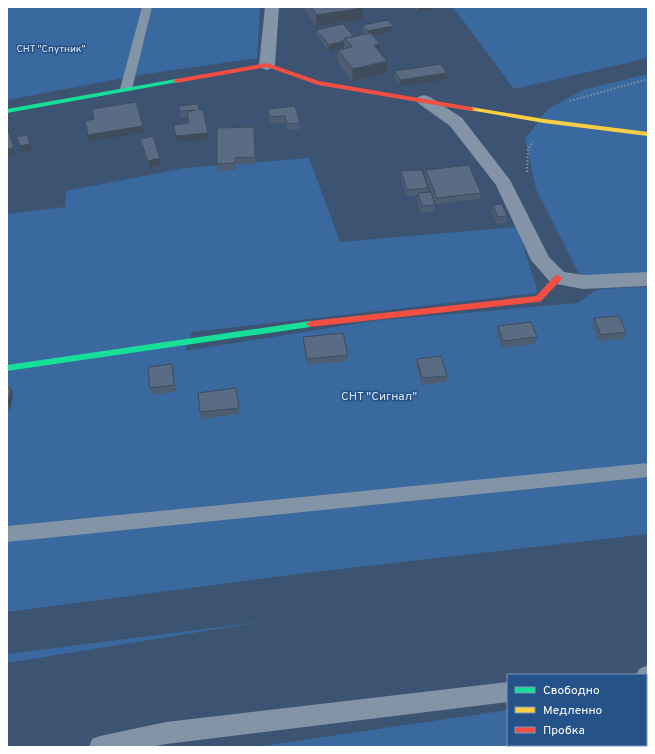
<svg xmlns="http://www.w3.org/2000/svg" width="655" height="754" viewBox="0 0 655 754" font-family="Overpass,sans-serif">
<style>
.green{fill:#39699e}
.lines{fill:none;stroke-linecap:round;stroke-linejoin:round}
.path{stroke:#8394a7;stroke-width:2;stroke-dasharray:1.5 2;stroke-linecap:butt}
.lane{fill:#8394a7;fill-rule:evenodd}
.street{fill:#8394a7;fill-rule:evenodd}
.fast{fill:#16e098;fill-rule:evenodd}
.slow{fill:#ffcf43;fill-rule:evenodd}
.jam{fill:#f24e42;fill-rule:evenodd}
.wall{fill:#4d5d72}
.shaded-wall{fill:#3e4c5c}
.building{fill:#596c84;stroke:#3e4c5c}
.labels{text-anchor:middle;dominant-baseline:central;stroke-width:3;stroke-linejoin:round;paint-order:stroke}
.far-park-label{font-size:10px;fill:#d6e5f7;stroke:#255289}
.park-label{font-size:12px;fill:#d6e5f7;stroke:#255289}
</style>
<rect width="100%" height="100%" fill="#3c5472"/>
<path class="green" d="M7,7H260L257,58L139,75L7,100Z
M453,7H648V58L514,89Z
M648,74V277L583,282L536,189L525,139L548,109L583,90Z
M309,158L340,242L517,227L536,286L537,293L192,332L185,351L372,321L577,303L598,289L648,287V534L305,573L7,612V214L65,207L66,191L185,168Z
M267,621L7,663V654Z
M646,689H648V747H255L508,710V745H646Z"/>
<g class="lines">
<path class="path" d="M570,101L648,79
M527,172L528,150L533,141"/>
<path class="lane" d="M142,7H152L132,89L130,91H122L120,89Z
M648,463V477L7,542V526Z
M646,666H648V686H646V675H636L639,669Z
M508,682V702L166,744L150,747H89L92,739L100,736L166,722Z"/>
<path class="street" d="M265,7H279L275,65L273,68L267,70L261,68L259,65Z
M424,95L430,97L462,118L510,180L549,257L564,272L583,275L648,272V286L583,289L551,283L531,260L496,185L450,126L418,103L416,100L418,97Z"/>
<path class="fast" d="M176,79L179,81L178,82L7,113V109Z
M310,321L314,324L310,327L7,371V365Z"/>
<path class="slow" d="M471,107L544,119L648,132V136L544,123L469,110L468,109Z"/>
<path class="jam" d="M267,63L319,81L471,107L474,109L471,111L318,85L267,67L176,83L173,81L176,79Z
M558,275L562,278L561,280L541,301L538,302L310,327L306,324L310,321L536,296L555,276Z"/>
</g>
<path class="wall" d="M304,7H363V19L316,27Z
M414,7H439L418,12Z
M363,25L392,32L373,36L387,73L352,81L338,62V50L344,49V48L329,51L317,36L316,30L354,37L365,34L363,31Z
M395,71L447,73L446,80L399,86L394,77Z
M179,106L199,110L208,139L177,143L173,125L188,123L187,117L180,118Z
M268,109L300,123V129L287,130L285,122L270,124L268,115Z
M254,127L256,164L236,165V170L217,171V164Z
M140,139L161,165L149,168L141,145Z
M426,170L481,193L480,199L436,204L425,176Z
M401,171L428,188V192L435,205L434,211L421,213L417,200L418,195L407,196L401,178Z
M493,205L507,216L506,223L497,224L492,211Z
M594,318L626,332L624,339L599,341L592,325Z
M498,326L537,337L535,344L502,348L496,332Z
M303,337L348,355L347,361L307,365L303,343Z
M417,359L447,376L446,382L422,385L416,365Z
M172,364L176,391L152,395L150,388Z
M7,388H11L13,394L10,410H7Z
M236,388L239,414L201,419L200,412Z"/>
<path class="shaded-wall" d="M418,7H439L418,12Z
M363,8V19L316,27V15Z
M393,26L392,32L368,37V31Z
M344,41V48L329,51V45Z
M380,44L379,56L374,45Z
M387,61V73L352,81L353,69Z
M447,73L446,80L399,86L400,80Z
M143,126L144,133L89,141L88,135Z
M208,133V139L177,143L176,136Z
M30,144L32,150L22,152L20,146Z
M14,148L15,154L7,156V149Z
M160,158L161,165L149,168L148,161Z
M11,388L13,394L10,410L8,404Z"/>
<path class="building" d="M311,7H363V8L316,15Z
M388,20L393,26L368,31L363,25Z
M343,24L354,37L345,38L344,41L329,45L316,30Z
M371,33L380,44L374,45L387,61L353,69L338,50L352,47L345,38Z
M441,64L447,73L400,80L395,71Z
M136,102L143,126L88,135L85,121L94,119L92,109Z
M198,104L199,110H203L208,133L176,136L173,125L189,123L187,112L196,110L179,111V106Z
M295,106L300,123L287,124L285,116L270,117L268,109Z
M7,127L14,148L7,149Z
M254,127L255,157L235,158V163L217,164V128Z
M27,135L30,144L20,146L17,137Z
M153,136L160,158L148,161L140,139Z
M469,165L481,193L437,198L426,170Z
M422,170L428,188L407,190L401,171Z
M431,192L435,205L422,206L418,193Z
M502,204L507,216L498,217L493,205Z
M619,316L626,332L601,335L594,318Z
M531,322L537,337L503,341L498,326Z
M343,333L348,355L307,359L303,337Z
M441,356L447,376L422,378L417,359Z
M172,364L174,385L150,388L148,367Z
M7,388H11L8,404H7Z
M236,388L239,408L200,412L198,393Z"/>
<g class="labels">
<g class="far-park-label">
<text x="51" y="49">СНТ "Спутник"</text>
</g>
<g class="park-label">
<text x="379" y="397">СНТ "Сигнал"</text>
</g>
</g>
<rect width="655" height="754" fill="none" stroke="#ffffff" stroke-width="16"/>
<rect x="507" y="674" width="140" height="72" fill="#255289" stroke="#7c97b8"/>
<rect x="515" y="687" width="20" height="6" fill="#16e098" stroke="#7c97b8"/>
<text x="543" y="694" font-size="12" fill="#ffffff">Свободно</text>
<rect x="515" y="707" width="20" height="6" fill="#ffcf43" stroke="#7c97b8"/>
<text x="543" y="714" font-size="12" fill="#ffffff">Медленно</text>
<rect x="515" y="727" width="20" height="6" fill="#f24e42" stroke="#7c97b8"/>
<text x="543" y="734" font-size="12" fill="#ffffff">Пробка</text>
</svg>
